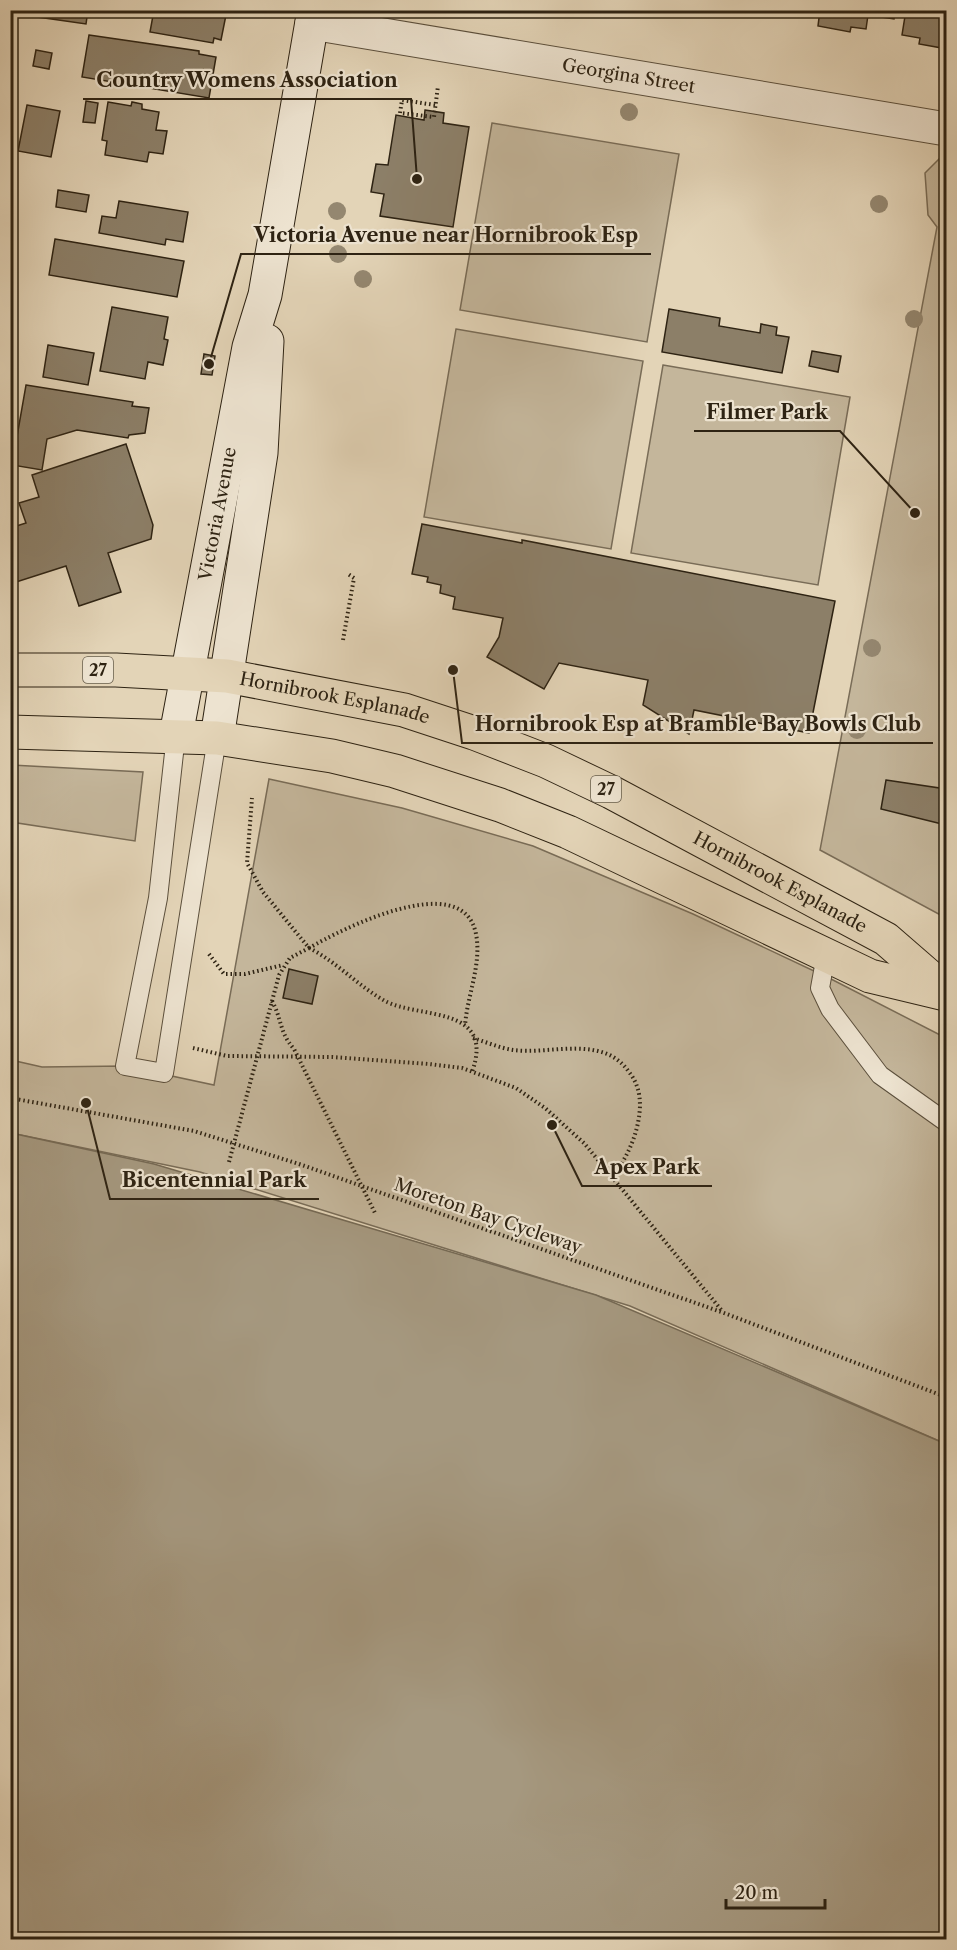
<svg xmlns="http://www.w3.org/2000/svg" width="957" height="1950" viewBox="0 0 957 1950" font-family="'Libre Caslon Text',serif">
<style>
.green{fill:#c4b69b;stroke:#796c57;stroke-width:1.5}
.water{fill:#a5987f;stroke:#756954;stroke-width:1.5}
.building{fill:#8c7f68;stroke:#2e2313;stroke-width:1.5}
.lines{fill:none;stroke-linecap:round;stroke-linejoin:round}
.service-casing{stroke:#5b4f3c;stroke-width:20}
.minor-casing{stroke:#5b4f3c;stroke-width:35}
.secondary-casing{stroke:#2e2313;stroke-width:35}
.primary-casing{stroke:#2e2313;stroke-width:35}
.path{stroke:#2e2313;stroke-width:4;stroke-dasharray:1.5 3;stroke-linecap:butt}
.service{stroke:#ede3d0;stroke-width:18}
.minor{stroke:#ede3d0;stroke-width:33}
.secondary{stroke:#ede3d0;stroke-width:33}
.primary{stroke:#e3d4b7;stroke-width:33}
.tree{fill:#948770}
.labels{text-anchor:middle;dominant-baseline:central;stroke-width:4.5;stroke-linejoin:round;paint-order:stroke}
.shield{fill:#ede3d0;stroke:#675d4c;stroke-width:1.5}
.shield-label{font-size:16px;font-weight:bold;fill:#2e2313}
.street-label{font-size:18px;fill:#2e2313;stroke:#ede3d0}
.leader{fill:none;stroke:#2e2313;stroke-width:2}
.callout-dot{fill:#2e2313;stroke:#ede3d0;stroke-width:2}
.callout-label{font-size:20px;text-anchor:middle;font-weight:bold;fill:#2e2313;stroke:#ede3d0;stroke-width:4.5;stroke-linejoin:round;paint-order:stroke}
</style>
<rect width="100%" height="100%" fill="#e3d4b7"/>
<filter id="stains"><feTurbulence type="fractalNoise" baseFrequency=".00333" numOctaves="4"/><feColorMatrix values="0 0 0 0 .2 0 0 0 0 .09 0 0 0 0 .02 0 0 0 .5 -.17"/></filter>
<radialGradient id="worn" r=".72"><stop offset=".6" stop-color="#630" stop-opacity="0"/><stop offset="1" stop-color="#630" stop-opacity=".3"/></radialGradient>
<path class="green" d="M492,123L679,154L647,342L460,310Z
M946,152V918L820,850L937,227L928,215L925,173Z
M456,329L643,361L611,549L424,517Z
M663,365L850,397L818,585L631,553Z
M11,765L143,772L135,841L11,822Z
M269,779L402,808L533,846L693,914L831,979L946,1038V1444L630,1306L200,1172L11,1133V1060L42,1067L125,1066L214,1085Z"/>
<path class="water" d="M11,1133L154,1164L596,1295L946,1444V1939H11Z"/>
<path class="building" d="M39,10H88L86,24L38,17Z
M154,10H227L221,40L214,38L213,43L150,32Z
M820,10H895L894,19L868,15L866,29L851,27L850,32L818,26Z
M906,10H946L942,48L919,44L920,38L902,35Z
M89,35L199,51V54L216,57L209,98L82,77Z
M36,50L52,53L49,69L33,66Z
M86,101L98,103L95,123L83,122Z
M108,102L131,106L132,102L142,104V109L159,112L156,130L167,131L163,154L149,152L147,162L105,155L107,141L102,140Z
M27,105L60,111L51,157L18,151Z
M425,110L444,113L443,123L469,127L453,227L380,216L384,194L371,192L376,164L388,165L396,115L424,120Z
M58,190L89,195L86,212L56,207Z
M119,201L188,212L183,242L166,239L165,245L99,233L102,216L116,218Z
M55,239L184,261L177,297L49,275Z
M112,307L168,317L164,339L168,340L163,365L148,362L145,379L100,371Z
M669,309L720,318L719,326L760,333L761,324L777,327L776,335L789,337L782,373L662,352Z
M48,345L94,353L88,385L43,377Z
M812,351L841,356L838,372L809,366Z
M204,354L215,356L212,375L201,374Z
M26,385L133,402L132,406L149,408L145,433L129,435L128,438L77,430L47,439L42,470L12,465Z
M10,404L14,405L11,427H10Z
M126,444L153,525L151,539L108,553L121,592L79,606L66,566L10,584V528L26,523L19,503L39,497L32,475Z
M422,524L522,543V540L835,601L809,733L694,710L689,734L643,705L648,680L559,663L544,689L487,657L499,637L503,618L453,609L455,597L440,593L441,585L427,582L428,577L412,574Z
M886,780L946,789V825L881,809Z
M289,969L318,976L312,1004L283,998Z"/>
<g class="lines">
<g class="service-casing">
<path id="service" d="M176,735L158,898L125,1066L164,1073L217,738
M826,955L820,988L830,1009L880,1075L946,1122"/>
</g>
<g class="minor-casing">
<g id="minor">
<path id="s1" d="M312,23L946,129"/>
</g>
</g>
<g class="secondary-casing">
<g id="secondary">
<path id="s2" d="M176,735L249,347L265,295L314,10"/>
<path d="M217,738L261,453L267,341"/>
</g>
</g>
<g class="primary-casing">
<g id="primary">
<path id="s3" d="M10,670H116L227,676L404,710L474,733L546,761L611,792L886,939L946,991"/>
<path d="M10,732L217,738L332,756L395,771L500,805L568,832L870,976L945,994"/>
</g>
</g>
<path class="path" d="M435,105L402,100L400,113L434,117L438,86
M343,640L354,578L348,574
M309,948C340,930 463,867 476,934C482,964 467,996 465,1026
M309,948C337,962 358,986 385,1001C419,1019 496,1005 472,1072
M209,954L224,974H245L283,965
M272,1001C282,1019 279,1032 294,1049L376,1215
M473,1038C486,1042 500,1048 513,1050C551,1055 603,1034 629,1072C637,1082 640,1093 640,1106C639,1132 628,1157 612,1177
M193,1048L227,1056L332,1057L429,1064L462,1068L516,1088L545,1108L584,1143L723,1312
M10,1098L194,1131L299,1164L724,1313L946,1397
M229,1162L279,975L290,958L309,948L263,892L247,863L252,798"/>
<use href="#service" class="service"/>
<use href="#minor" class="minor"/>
<use href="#secondary" class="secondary"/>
<use href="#primary" class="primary"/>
</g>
<g class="tree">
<circle cx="629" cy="112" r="9"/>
<circle cx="879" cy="204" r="9"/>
<circle cx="337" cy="211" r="9"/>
<circle cx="338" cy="254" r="9"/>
<circle cx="363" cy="279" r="9"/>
<circle cx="914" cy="319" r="9"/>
<circle cx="872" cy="648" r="9"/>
<circle cx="857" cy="730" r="9"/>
</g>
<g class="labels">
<g class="shield">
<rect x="83" y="657" width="30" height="26" rx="4.5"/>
<rect x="591" y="776" width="30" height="26" rx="4.5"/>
</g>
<g class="shield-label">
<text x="98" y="670">27</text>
<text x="606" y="789">27</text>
</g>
<g class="street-label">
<text stroke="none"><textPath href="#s1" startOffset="321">Georgina Street</textPath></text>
<text stroke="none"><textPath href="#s2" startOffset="225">Victoria Avenue</textPath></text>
<text stroke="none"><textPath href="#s3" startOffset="327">Hornibrook Esplanade</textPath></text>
<text stroke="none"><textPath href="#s3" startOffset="812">Hornibrook Esplanade</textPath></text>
<text transform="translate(488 1216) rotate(19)">Moreton Bay Cycleway</text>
</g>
</g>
<path class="leader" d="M417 179L411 99H83M209 364L241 254H651M915 513L840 431H694M453 670L462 743H933M552 1125L582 1186H712M86 1103L110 1199H319"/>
<g class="callout-dot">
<circle cx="417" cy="179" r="6"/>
<circle cx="209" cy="364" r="6"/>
<circle cx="915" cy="513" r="6"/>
<circle cx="453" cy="670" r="6"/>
<circle cx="552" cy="1125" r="6"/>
<circle cx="86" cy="1103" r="6"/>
</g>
<g class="callout-label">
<text x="247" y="87">Country Womens Association</text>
<text x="446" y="242">Victoria Avenue near Hornibrook Esp</text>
<text x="767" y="419">Filmer Park</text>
<text x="698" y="731">Hornibrook Esp at Bramble Bay Bowls Club</text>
<text x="647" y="1174">Apex Park</text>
<text x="214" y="1187">Bicentennial Park</text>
</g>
<rect width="957" height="1950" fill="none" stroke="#e3d4b7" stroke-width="36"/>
<rect x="12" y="12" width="933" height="1926" fill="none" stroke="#2e2313" stroke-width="3"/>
<rect x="18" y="18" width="921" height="1914" fill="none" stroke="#2e2313" stroke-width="1.5"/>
<path d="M726 1899v9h99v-9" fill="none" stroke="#2e2313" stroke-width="3"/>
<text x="735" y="1899" font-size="18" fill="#2e2313" stroke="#ede3d0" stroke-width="4.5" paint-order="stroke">20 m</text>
<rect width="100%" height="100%" filter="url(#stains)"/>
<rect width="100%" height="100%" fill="url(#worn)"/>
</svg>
